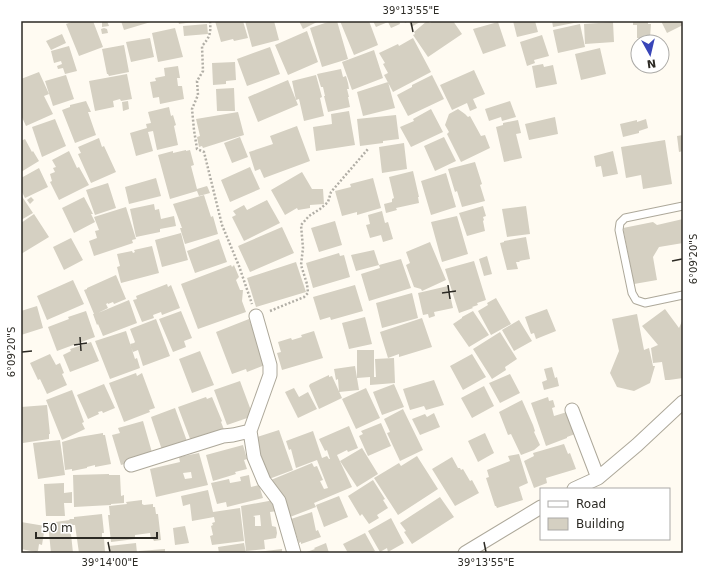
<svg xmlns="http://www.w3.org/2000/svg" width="704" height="574" viewBox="0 0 704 574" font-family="'DejaVu Sans',sans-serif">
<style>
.building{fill:#d5d0c2;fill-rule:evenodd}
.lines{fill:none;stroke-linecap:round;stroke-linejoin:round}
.lane-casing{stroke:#ada89a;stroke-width:9}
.street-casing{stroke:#ada89a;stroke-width:15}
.path{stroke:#b1aea6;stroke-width:2.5;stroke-dasharray:2 2;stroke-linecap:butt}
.lane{stroke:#fff;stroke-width:7}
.street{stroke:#fff;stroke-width:13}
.ticks{fill:none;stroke:#2c2a24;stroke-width:1.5}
.neatline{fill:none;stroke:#2c2a24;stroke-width:1.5}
.ticks-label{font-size:10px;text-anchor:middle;fill:#2c2a24}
</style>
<rect width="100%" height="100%" fill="#fffbf2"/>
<path class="building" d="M74,21H93L103,47L79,56L66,24Z
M102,21H107L109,26L102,27Z
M121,21H154L124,30Z
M178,21H193V22L179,24Z
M215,21H243L248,38L234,41L233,39L221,42Z
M245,21H274L279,40L252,47Z
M299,21H319L303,29Z
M331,21H337L348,59L322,67L310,28Z
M340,21H369L378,45L354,55Z
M373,21H399L400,24L391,28L388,22L376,27Z
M404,21H422L411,27L409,21L405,23Z
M427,21L430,23L433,21H453L462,34L428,57L413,35L415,34L414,32Z
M513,21H535L538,32L517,37Z
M552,21H587V22H579L553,27Z
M633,21H648V24H651L650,38H637V25H633Z
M661,21H683V25L667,33Z
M498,22L506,46L483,54L473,29Z
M613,22L614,42L585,44L584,24Z
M207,24L208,34L184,36L183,26Z
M580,24L585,47L558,53L553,30Z
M104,28L107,29L108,33L102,34L101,29Z
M175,28L183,57L158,62L152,33Z
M307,31L318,62L288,75L275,45Z
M62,34L66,43L51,50L46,41Z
M542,35L549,56L534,60L535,63L527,66L520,42Z
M150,38L154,57L131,62L126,42Z
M413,38L431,72L393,92L384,75L388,73L383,64L385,63L379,53L398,44L399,46Z
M124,45L129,72L109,76L108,74H107L102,49Z
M69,46L77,71L65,74L63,68L58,69L57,66L62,64L61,61L54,63L51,51Z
M270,47L280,74L247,86L237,59Z
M600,48L606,74L581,80L575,54Z
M374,50L383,78L352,90L342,62Z
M235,62L236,80L226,81V84L213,85L212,63Z
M543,64L544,67L553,65L557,84L536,88L532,66Z
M178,66L180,78H177L178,86H182L184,99L160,104L159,97L153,98L150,82L156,81L155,78L165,76L164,68Z
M341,69L343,77L346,76L348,83L349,89H347L349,97H348L350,107L328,112L324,96H325L323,87H321L317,74Z
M474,70L485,94L473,99L477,108L470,111L467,103L452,110L440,85Z
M39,72L49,94L44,96L53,114L26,126L21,115V79Z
M127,74L132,99L121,101L120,99L113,101L114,107L95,111L89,81Z
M66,75L74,99L53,106L45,81Z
M316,75L322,97L320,98L324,116L304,121L299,99L296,100L292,81Z
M432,75L444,99L408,116L397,95L412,87V85Z
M288,80L298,105L258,122L248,97Z
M388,82L395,108L363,116L357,92Z
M234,88L235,111H217L216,89Z
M86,101L91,112H88L96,135L75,143L62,110L70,107V105Z
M128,101L129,109L123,111L122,102Z
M510,101L516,117L502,121L501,117L489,121L485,109Z
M169,107L171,116L173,115L176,125L174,126L178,145L157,150L153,131L148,132L153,151L136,156L130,133L147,128L146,124L151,123L148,112Z
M431,109L443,132L411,147L400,127L414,121L413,119Z
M458,109L465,114L468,117L470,116L481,136L485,135L490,148L461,162L447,134L449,132L445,125L449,114Z
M349,111L355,145L316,151L313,127L332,124L331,114Z
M238,112L244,135L203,148L202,146L199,147L197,137L200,136L196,119Z
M396,115L399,139L383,141V143L360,146L357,119Z
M555,117L558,134L529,140L525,124Z
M55,119L66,146L42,157L32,127Z
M646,119L648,128L639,131V133L623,137L620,124L637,120V122Z
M518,120L521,133L516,134L522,158L504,162L496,127L503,125V123Z
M297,126L310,161L264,178L260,169L255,171L249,152L273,144L270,136Z
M683,135V151L679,152L677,136Z
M240,137L248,157L232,163L224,143Z
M444,137L456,161L435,171L424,146Z
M99,138L102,147L104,146L116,172L91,183L78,154L81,153L78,147Z
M25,139L32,152L33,151L39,161L21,172V141Z
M665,140L672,184L643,189L641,175L626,178L621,147Z
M404,143L407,169L382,173L379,147Z
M186,150V151L190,150L194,165L191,166L197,189L207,186L208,188L210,193L199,196L197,191L170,199L158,155L173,151V153Z
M69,151L77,168L79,167L89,185L59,200L50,182L52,181L50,174L55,172L53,168L56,167L52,160Z
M613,151L618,174L603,177L601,166L596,167L594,156Z
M475,162L482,184L480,185L485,201L462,207L457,191L455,192L448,169Z
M250,167L260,189L230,202L221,180Z
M39,168L48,187L25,198L21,190V178Z
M413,171L419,197H418L419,203L396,208L397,210L386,213L384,204L392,202V199L394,198L389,177Z
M302,172L312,189H323L324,204L310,205V208L298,210L297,208L285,215L271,190Z
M446,173L456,207L431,215L421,181Z
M156,178L161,196L129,204L125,187Z
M373,178L381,208L357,215V212L342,216L335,191L351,187L350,184Z
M108,183L116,208L95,215L86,190Z
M21,195L33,213L21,220Z
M204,195L211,217L213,216L218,234L185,244L180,228H182L173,204Z
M31,197L34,200L30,204L27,200Z
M84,197L93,214H91L95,222L74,233L62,208Z
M267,200L280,223L244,241L232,217L236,215L233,211L244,205L247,210Z
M154,204L155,210L159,209L161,219L174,216L176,226L160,229V232L136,237L130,209Z
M483,206L486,216L483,217L484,220L483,221L485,231L467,236L459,213Z
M526,206L530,234L507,237L502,209Z
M126,207L136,239L132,240L133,243L94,256L89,241L97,238L95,231L99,230L94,217Z
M382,211L385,223L388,222L393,239L383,242L381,235L370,238L366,225L370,224L368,215Z
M34,214L49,237L21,254V223Z
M457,216L468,254L442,262L431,222Z
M683,219V243L659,247L653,257L657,280L634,284L623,228L653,222L657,225Z
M335,221L342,245L319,252L311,228Z
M282,227L294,253L250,272L238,246Z
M181,233L188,260L162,267L155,240Z
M526,237L530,259L519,261L520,262H516L518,269L507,270L500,243L504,242V241Z
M71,238L83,260L64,270L53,247Z
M219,239L227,262L195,273L187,251Z
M430,242L446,280L422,291L421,289L414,287L406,265L410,263L406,252Z
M152,246L159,273L121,283L117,267L120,266L117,254L132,251L133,253L135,252L134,250Z
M374,250L379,265L356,271L351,255Z
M339,253L340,256L344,255L350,277L313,288L306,263Z
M487,256L492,274L484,276L479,259Z
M401,259L411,288L369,301L361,274L380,268L379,265Z
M474,261L486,300L477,303L478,305L472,307L473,308L459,313L445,269Z
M296,262L306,292L256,307L247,278Z
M231,265L232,267L234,265L239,277L236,280L240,290H243L242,301L246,312L198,329L181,284Z
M116,275L126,299L114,304L113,302L108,304V303L106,304L108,308L98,313L129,300L137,323L103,336L98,324L97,325L93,314H94L84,290L87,289V288Z
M73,280L84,304L47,320L37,296Z
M167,284L168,287L171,285L180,308L162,315L161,312L153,315L154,318L142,322L133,300L137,299L136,296Z
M355,285L363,311L331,320L330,317L320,320L313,297Z
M448,286L453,308L434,312L435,316L429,318L428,314L423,315L418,293Z
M412,293L418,318L382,328L376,303Z
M496,298L511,324L491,335L478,311L488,305L487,303Z
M37,306L43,328L21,335V311Z
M547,309L556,331L536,339L534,333L531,334L525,317Z
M665,309L679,328L683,319V378L669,380H665L662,362L653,363L651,348L658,345L642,326Z
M86,311L95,337L57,351L48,327L69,319L68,317Z
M181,311L192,338L184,341L186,347L173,352L159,319Z
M473,311L489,335L469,347L453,324L462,318V317Z
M637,314L644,350L649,348L653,366H655L650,383L634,391L617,387L610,373L619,351L612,319Z
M365,317L372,344L349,349L342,323Z
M422,318L432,347L399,357V354L388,358L380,332Z
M156,319L170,356L143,366L138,350L133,352L130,344L134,343L135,342L130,329Z
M249,319L265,362V365L247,372L246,369L232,374L216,332Z
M519,320L532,341L514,351L502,330Z
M126,331L135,359L137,358L140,368L110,379L95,341Z
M314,331L323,358L282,370L277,353L281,352L278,342L291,338L292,340L302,337L301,335Z
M500,332L517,359L505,367L506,370L492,379L473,349Z
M91,342L99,361L70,372L63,355L71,351L70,349Z
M357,350H374V377H376L375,359L394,358L395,383L370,385V377L357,378Z
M200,351L214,385L192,393L179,359Z
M50,354L56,365L60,363L64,373L62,374L67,385L47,394L40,379L38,380L30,363Z
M472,354L486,377L463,390L450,366Z
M355,366L359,390L339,392L338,379L336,380L334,369Z
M552,367L555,378L557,377L559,386L544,390L542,382L547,380L544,369Z
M136,373L137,376L142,373L155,408L149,410L150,412L124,422L109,383Z
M510,374L520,393L500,403L489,383Z
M329,375V377L332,376L342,398L319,409L309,386L310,384Z
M434,380L444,405L426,410L424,406L410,410L403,389Z
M240,381L253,416L227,425L214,390Z
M104,384L115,408L103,413L102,411L98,412L99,414L88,419L77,395Z
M394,384L404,407L382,415L373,392Z
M484,386L494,406L472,418L461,398Z
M294,388L299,397L308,392L317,409L298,418L285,392Z
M366,388L380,418L356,429L342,399Z
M72,390L84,422L82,423L85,429L62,440L46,400Z
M206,397L207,399L212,397L222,421L221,422L225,432L192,444L178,407Z
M548,397L549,401L553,400L555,407L552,408L554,416L567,412L575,434L567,437V438L546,446L531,403Z
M522,400L533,425L535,431L534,432L540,445L534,450L521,455L511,434L508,435L499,412Z
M47,405L50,434H49V439L23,443L21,407Z
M175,408L188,444L163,453L151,417Z
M403,409L423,450L400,461L387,433L390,432L384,419Z
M434,413L440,427L420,435L412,419L425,414L427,417Z
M143,421L153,456L121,465L112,435L120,433L118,428Z
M381,423L391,446L368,456L359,436L363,434L361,431Z
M349,426L358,448L348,452L347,450L337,455L352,487L314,503L316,507L290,517L278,488L276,489L271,480L312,463L314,467L317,466L323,480L320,481L324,489L328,488L317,460L296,468L291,449L289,450L286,441L313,431L322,458L327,456L329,459H330L327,450L325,451L319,439Z
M279,430L293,470L269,479L254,438Z
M103,433V435H105L111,464L95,467V465L87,467V468L72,471V469L65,470L62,442L79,437Z
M485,433L494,453L478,462L468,441Z
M60,440L65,475L38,479L33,443Z
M564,444L568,454L570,453L576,469L546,478L547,483L534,488L524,461L534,456L533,453Z
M243,445L247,459L244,460L247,469L235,472L236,474L213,481L206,455Z
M362,448L378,474L357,487L340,461Z
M199,453L208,485L156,497L150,469L180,462L179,457ZM191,472L192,478L185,479L183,473Z
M519,454L528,483L519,487L523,500L497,508L496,506H495L486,478L489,477L487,470L510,461L508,456Z
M417,456L438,489L398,515L374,478L399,463L401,466Z
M452,457L458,468H460L461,470L463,469L470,481L472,480L479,493L455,506L432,469Z
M109,474V475H120L121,496L124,495V503L111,504V505L74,507L73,475Z
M249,475L251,487L259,485L263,498L227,507L226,502L217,504L211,483L229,479L230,483L241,481L240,477Z
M373,480L385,499L383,500L388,508L377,515L379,518L369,524L362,514L360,516L348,496Z
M64,483V493L72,492V503H64L65,516H46L44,484Z
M208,490L213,512L240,508L244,541L212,545L210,536L213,535L211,526L213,525L212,523L215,522L214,517L192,521L190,504L183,506L181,496Z
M339,496L348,517L324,527L316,505Z
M440,497L454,517L412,544L404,532L406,531L400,523Z
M142,500V504L144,505L153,504V507H155L156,514H158L161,540L154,541L153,539H151L150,533L135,535V539L111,542L108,515H110L109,506L127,504L126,502Z
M274,500L278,511L270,512L272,526L276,527L277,533L276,538L264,540L265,549L246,551L241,506ZM260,515L261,526H255V517L253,516Z
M312,512L316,531L318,530L321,537L301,544V542L299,543L291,519Z
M102,514L104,533H102V538H104L105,552L79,553L75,525H69L70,534H71L73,553H51L48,523L70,520L69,519H74V517Z
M391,518L404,543L388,552L387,548L380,552L368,531Z
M21,522L45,526L42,545L39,544L38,551L36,552L21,549Z
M185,526L189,543L175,545L173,528Z
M365,533L375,551L371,553H348L343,544Z
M136,543L137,553H110L109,546Z
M244,543L246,553H219L218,547Z
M326,543L329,553H304L315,549L314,548Z
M165,549V553H139V551Z
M282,549V553H257V552Z"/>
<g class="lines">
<g class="lane-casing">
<path id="lane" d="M683,206L625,218L620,223L619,230L632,293L636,300L645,303L683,295"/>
</g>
<g class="street-casing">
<path id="street" d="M256,316L270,365V375L250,431L254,457L264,481L279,501L294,553
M572,410L598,478
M131,465L223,436L233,435L250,431
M574,489L598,478L637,445L683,402
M465,553L541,507"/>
</g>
<path class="path" d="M210,21C211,33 210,37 202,46L203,71L197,81L198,95L192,109L194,130L197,149L204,152L222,225L239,266L252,304
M270,311L304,297L308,293L307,284L301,265L303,248L301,225L309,216L320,209L328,202L331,192L368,149"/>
<use href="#lane" class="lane"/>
<use href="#street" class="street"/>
</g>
<path class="ticks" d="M411,22L413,32M672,261L682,259M448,285L450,299M442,293L456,291M80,337L81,351M74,345L87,343M22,352L32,351M108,542L110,552M484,542L486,552"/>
<rect width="704" height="574" fill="none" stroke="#ffffff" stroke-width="44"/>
<rect x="540" y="488" width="130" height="52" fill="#ffffff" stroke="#abaaa7"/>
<rect x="548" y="501" width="20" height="6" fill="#ffffff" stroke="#abaaa7"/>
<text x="576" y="508" font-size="12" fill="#2c2a24">Road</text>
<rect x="548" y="518" width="20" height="12" fill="#d5d0c2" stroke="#abaaa7"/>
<text x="576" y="528" font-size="12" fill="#2c2a24">Building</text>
<g transform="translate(650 54) rotate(172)"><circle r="19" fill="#ffffff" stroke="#abaaa7"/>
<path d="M0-3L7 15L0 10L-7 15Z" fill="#3845b8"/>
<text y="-6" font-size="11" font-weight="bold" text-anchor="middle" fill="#2c2a24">N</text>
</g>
<path d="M36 532v6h121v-6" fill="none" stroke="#2c2a24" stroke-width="2"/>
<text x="42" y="532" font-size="12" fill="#2c2a24" stroke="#ffffff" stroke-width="3" paint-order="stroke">50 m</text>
<rect x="22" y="22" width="660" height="530" class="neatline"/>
<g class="ticks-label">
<text x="411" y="14">39°13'55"E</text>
<text transform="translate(693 259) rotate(-90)" y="4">6°09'20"S</text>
<text transform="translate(11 352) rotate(-90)" y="4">6°09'20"S</text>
<text x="110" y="566">39°14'00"E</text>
<text x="486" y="566">39°13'55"E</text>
</g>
</svg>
